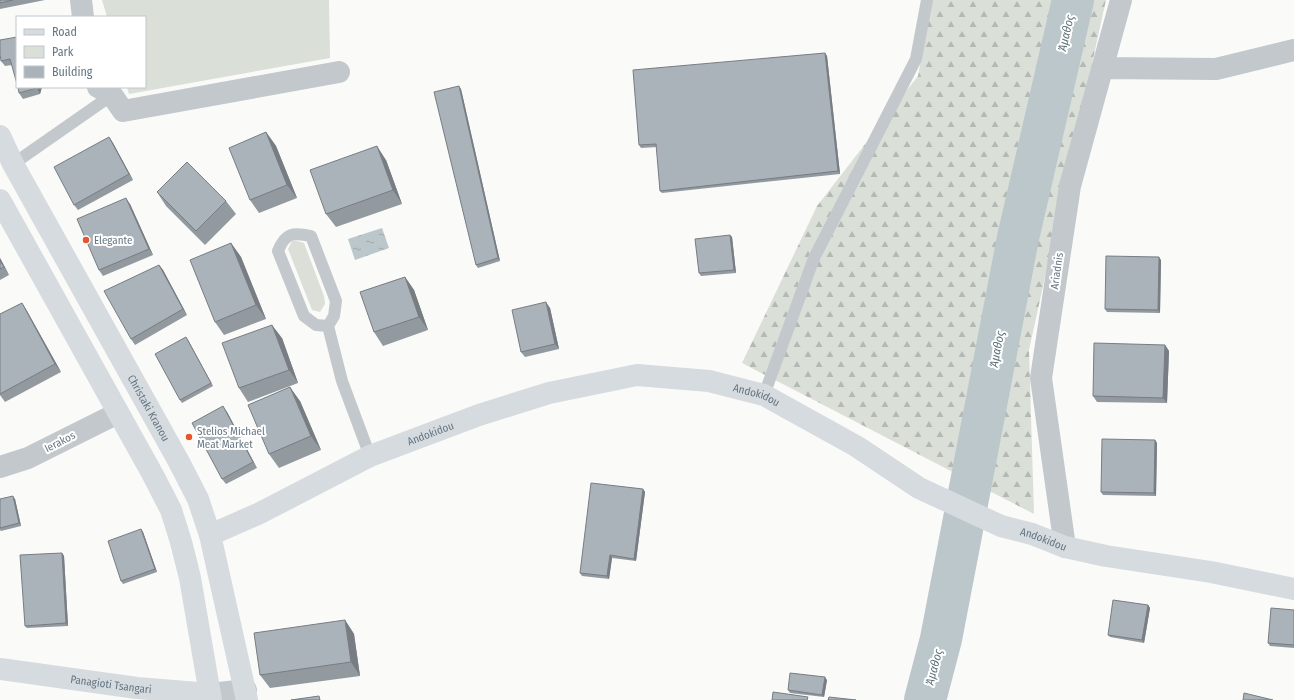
<svg xmlns="http://www.w3.org/2000/svg" width="1294" height="700" viewBox="0 0 1294 700" font-family="'Fira Sans Condensed',sans-serif">
<style>
.green{fill:#dadfd7}
.forest{fill:url(#forest-firs)}
.water{fill:url(#water-ripples)}
.lines{fill:none;stroke-linecap:round;stroke-linejoin:round}
.river{stroke:#bbc7cb;stroke-width:42}
.lane{stroke:#c3c8cc;stroke-width:12}
.street{stroke:#c3c8cc;stroke-width:22}
.secondary{stroke:#d6dbdf;stroke-width:22}
.wall{fill:#929a9f}
.shaded-wall{fill:#777d82}
.building{fill:#aab3b9;stroke:#777d82}
.poi-dot{fill:#e4572e;stroke:#fff;stroke-width:1.5}
.labels{text-anchor:middle;dominant-baseline:central;stroke-width:4;stroke-linejoin:round;paint-order:stroke}
.poi-label{font-size:11px;fill:#657683;stroke:#fff;text-anchor:start}
.street-label{font-size:11px;fill:#657683;stroke:#fff}
.water-label{font-size:12px;font-style:italic;fill:#60757c;stroke:#fff}
</style>
<defs>
<pattern id="forest-firs" width="22" height="20" patternUnits="userSpaceOnUse"><rect width="22" height="20" fill="#dadfd7"/><path d="M5 1l3.5 6h-7zM16 11l3.5 6h-7z" fill="#b4b9b4"/></pattern>
<pattern id="water-ripples" width="26" height="14" patternUnits="userSpaceOnUse"><rect width="26" height="14" fill="#bbc7cb"/><path d="M2 4q2-2 4 0t4 0M15 11q2-2 4 0t4 0" fill="none" stroke="#9ca6aa"/></pattern>
</defs>
<rect width="100%" height="100%" fill="#fafaf8"/>
<path class="green" d="M102,0H329L330,58L129,94L127,87H145V17H107Z
M292,241H297L304,243L324,296L325,304L320,312L312,310L288,249Z"/>
<path class="forest" d="M932,0H1106L1029,350L1034,514L742,363L817,206L918,76Z"/>
<path class="water" d="M382,228L389,248L355,260L348,239Z"/>
<g class="lines">
<path class="river" d="M925,700L941,639L1018,238L1073,0"/>
<path class="lane" d="M13,164L112,95
M328,326L316,325L304,316L278,251C285,233 293,232 311,236L336,301L334,316L328,326L342,381L370,456
M764,395L814,258L916,59L927,0"/>
<path class="street" d="M81,0L83,17
M1102,68L1216,69L1294,50
M98,87L112,95L123,111L339,72
M0,467L28,458L118,413
M1065,547L1041,378L1070,186L1121,0
M210,694L246,690"/>
<g class="secondary">
<path id="s1" d="M0,136L13,164L179,462L198,499L210,535L247,700"/>
<path d="M0,200L153,475L171,510L181,542L190,578L211,700"/>
<path id="s2" d="M210,535L260,513L370,456L479,415L549,393L637,375L709,381L764,395L856,446L919,488L1001,526L1032,534L1065,547L1106,556L1211,572L1294,589"/>
<path id="s3" d="M0,669L137,688L210,694"/>
</g>
</g>
<path class="wall" d="M0,0H45L0,9Z
M17,37L12,65L5,66L1,61Z
M825,53L827,56L840,174L662,193L660,191L657,147L641,148L639,145Z
M42,87L40,94L23,99L19,93Z
M461,89L500,261L478,268L476,265Z
M266,132L276,146L297,198L259,213L250,200Z
M109,137L113,143L133,180L78,210L74,205Z
M386,160L402,204L336,227L326,214Z
M157,192L226,201L236,214L205,245L166,206Z
M130,204L153,255L103,276L99,270Z
M730,235L732,237L736,273L701,276L699,273Z
M231,243L241,257L266,319L224,335L215,322Z
M0,258L9,275L0,280Z
M1161,260L1160,313L1107,312L1105,309Z
M159,265L163,270L187,315L135,345L131,339Z
M405,277L414,290L428,330L383,346L374,332Z
M22,303L27,311L61,372L5,402L0,395V314Z
M550,308L559,349L525,357L521,352Z
M282,338L298,383L248,402L239,388Z
M188,340L213,386L182,403L180,400Z
M1165,345L1169,351L1167,403L1097,402L1093,396Z
M300,401L321,450L279,468L269,454Z
M227,412L257,468L226,484L222,479Z
M1155,440L1157,443L1156,496L1103,495L1101,492Z
M643,489L645,492L636,561L612,558L609,579L582,576L580,573Z
M0,499H15L21,526L1,531L0,530Z
M141,529L143,532L157,572L123,584L121,581Z
M62,553L64,556L68,626L27,628L25,626Z
M1148,605L1150,608L1144,643L1110,637L1108,635Z
M1294,610V648L1270,646L1268,643Z
M345,620L354,634L360,676L270,688L260,675Z
M827,680L824,697L790,693L788,690Z"/>
<path class="shaded-wall" d="M825,53L827,56L840,174L838,171Z
M459,86L461,89L500,261L498,258Z
M37,87H42L40,94L37,88Z
M266,132L276,146L297,198L287,185Z
M109,137L113,143L133,180L129,174Z
M377,146L386,160L402,204L393,190Z
M126,198L130,204L153,255L149,249Z
M730,235L732,237L736,273L734,270Z
M231,243L241,257L266,319L256,305Z
M1159,257L1161,260L1160,313L1158,310Z
M0,258L9,275L0,261Z
M159,265L163,270L187,315L183,309Z
M405,277L414,290L428,330L419,317Z
M546,302L550,308L559,349L555,344Z
M22,303L27,311L61,372L55,364Z
M272,325L282,338L298,383L289,370Z
M186,337L188,340L213,386L211,383Z
M1165,345L1169,351L1167,403L1163,398Z
M290,387L300,401L321,450L311,436Z
M223,406L227,412L257,468L253,462Z
M1155,440L1157,443L1156,496L1154,493Z
M643,489L645,492L636,561L634,559Z
M13,496L15,499L21,526L19,523Z
M141,529L143,532L157,572L155,569Z
M62,553L64,556L68,626L66,623Z
M610,555L612,558L609,579L607,576Z
M1148,605L1150,608L1144,643L1142,640Z
M345,620L354,634L360,676L351,662Z
M825,677L827,680L824,697L822,695Z"/>
<path class="building" d="M0,0H13L0,3Z
M17,37V84L10,59L1,61L0,54V40Z
M825,53L838,171L660,191L656,144L639,145L633,70Z
M459,86L498,258L476,265L434,92Z
M18,87H37V88L19,93Z
M266,132L287,185L250,200L229,148Z
M109,137L129,174L74,205L54,167Z
M377,146L393,190L326,214L310,170Z
M187,162L226,201L196,231L157,192Z
M126,198L149,249L99,270L77,219Z
M730,235L734,270L699,273L695,239Z
M231,243L256,305L215,322L190,260Z
M1106,256L1159,257L1158,310L1105,309Z
M0,261L4,267L0,269Z
M159,265L183,309L131,339L104,291Z
M405,277L419,317L374,332L360,292Z
M546,302L555,344L521,352L512,310Z
M22,303L55,364L0,394V314Z
M272,325L289,370L239,388L222,343Z
M186,337L211,383L180,400L155,354Z
M1094,343L1165,345L1163,398L1093,396Z
M290,387L311,436L269,454L248,405Z
M223,406L253,462L222,479L192,423Z
M1102,439L1155,440L1154,493L1101,492Z
M591,483L643,489L634,559L610,555L607,576L580,573Z
M13,496L19,523L0,528V499Z
M141,529L155,569L121,581L108,541Z
M62,553L66,623L25,626L20,555Z
M1113,600L1148,605L1142,640L1108,635Z
M1271,608L1294,610V645L1268,643Z
M345,620L351,662L260,675L254,633Z
M790,673L825,677L822,695L788,690Z
M773,692L808,697L807,700H772Z
M1244,693L1273,700H1243Z
M319,696L320,700H291Z
M829,697L856,700H828Z"/>
<g class="poi-dot">
<circle cx="86" cy="240" r="4"/>
<circle cx="189" cy="437" r="4"/>
</g>
<g class="labels">
<g class="poi-label">
<text x="94" y="240">Elegante</text>
<text x="197" y="431">Stelios Michael<tspan x="197" dy="13">Meat Market</tspan></text>
</g>
<g class="street-label">
<text transform="translate(1057 271) rotate(-82)">Ariadnis</text>
<text stroke="none"><textPath href="#s2" startOffset="580">Andokidou</textPath></text>
<text stroke="none"><textPath href="#s1" startOffset="310">Christaki Kranou</textPath></text>
<text stroke="none"><textPath href="#s2" startOffset="243">Andokidou</textPath></text>
<text transform="translate(60 442) rotate(-27)">Ierakos</text>
<text stroke="none"><textPath href="#s2" startOffset="903">Andokidou</textPath></text>
<text stroke="none"><textPath href="#s3" startOffset="112">Panagioti Tsangari</textPath></text>
</g>
<g class="water-label">
<text transform="translate(1066 33) rotate(-77)">Άμαθος</text>
<text transform="translate(997 349) rotate(-79)">Άμαθος</text>
<text transform="translate(934 667) rotate(-75)">Άμαθος</text>
</g>
</g>
<rect x="16" y="16" width="130" height="72" fill="#ffffff" stroke="#c1c8cd"/>
<rect x="24" y="29" width="20" height="6" fill="#d6dbdf" stroke="#c1c8cd"/>
<text x="52" y="36" font-size="12" fill="#657683">Road</text>
<rect x="24" y="46" width="20" height="12" fill="#dadfd7" stroke="#c1c8cd"/>
<text x="52" y="56" font-size="12" fill="#657683">Park</text>
<rect x="24" y="66" width="20" height="12" fill="#aab3b9" stroke="#c1c8cd"/>
<text x="52" y="76" font-size="12" fill="#657683">Building</text>
</svg>
